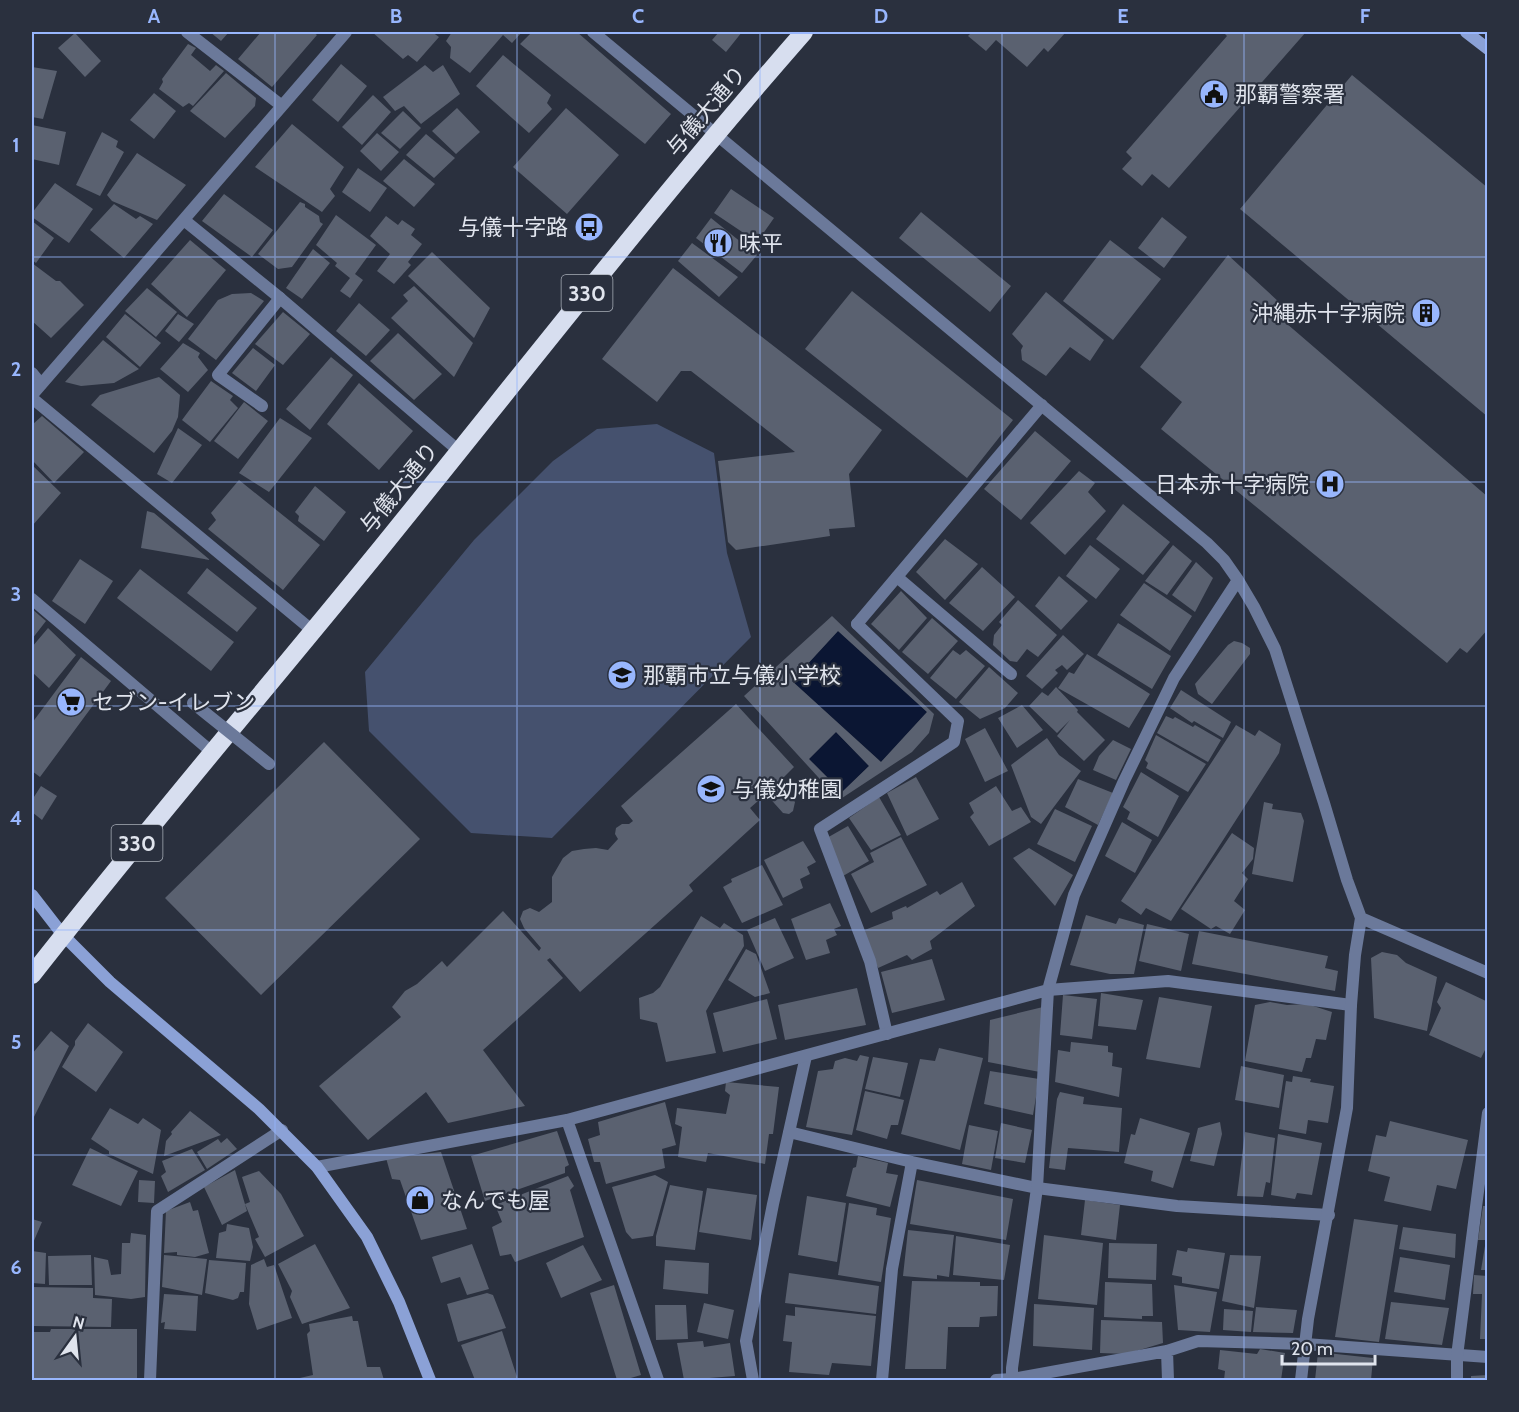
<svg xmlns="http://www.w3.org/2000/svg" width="1519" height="1412" viewBox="0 0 1519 1412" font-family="Cabin,'Noto Sans JP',sans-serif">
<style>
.green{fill:#45516e}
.water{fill:#0b1633}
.building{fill:#5a6170;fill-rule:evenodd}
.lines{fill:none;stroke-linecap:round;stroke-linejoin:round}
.lane{stroke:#6b799a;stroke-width:12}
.street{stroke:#6b799a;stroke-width:12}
.secondary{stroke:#8ba1d6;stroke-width:12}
.highway{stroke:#d7deef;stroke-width:18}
.street-bridge{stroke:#6b799a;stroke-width:12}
.grid{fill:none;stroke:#98b6fd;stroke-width:1.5;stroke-opacity:0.55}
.labels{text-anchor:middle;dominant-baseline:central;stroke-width:4.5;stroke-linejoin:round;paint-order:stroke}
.shield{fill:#2a303e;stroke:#a9aeb8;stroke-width:1.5}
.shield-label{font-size:21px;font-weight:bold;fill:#e0e4ed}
.poi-label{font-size:22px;fill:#e0e4ed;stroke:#2a303e;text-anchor:start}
.street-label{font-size:22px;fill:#e0e4ed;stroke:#2a303e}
.neatline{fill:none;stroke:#98b6fd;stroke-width:2}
.grid-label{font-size:20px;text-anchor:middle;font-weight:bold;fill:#98b6fd}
</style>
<rect width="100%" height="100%" fill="#2a303e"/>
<path class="green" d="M657,424L714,453L727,553L751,637L552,838L471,833L369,731L365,672L474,540L553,461L597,429Z"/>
<path class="water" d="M838,631L927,712L881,762L792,681Z
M836,732L869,766L842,792L809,759Z"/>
<path class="building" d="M210,32H229L221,41Z
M261,32H313L317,35L272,87L238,59Z
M372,32H432L439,37L417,62L408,55L403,59Z
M452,32H522L512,43L503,35L470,73L450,58L451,47L446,41Z
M532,32H577L671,114L645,144L520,44Z
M719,32H742L726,52L712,40Z
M972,32H1066L1048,52L1044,48L1027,67L996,40L986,51L968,36Z
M1223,32H1306L1169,188L1152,174L1142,186L1122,169L1132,158L1126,152L1227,36Z
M75,33L101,61L85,77L58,48Z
M188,44L196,48L191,55L210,71L216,65L224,71L193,106L189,103L183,107L159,89L163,82L162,79Z
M503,55L551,95L547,103L552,109L529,133L476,86Z
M341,64L367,86L338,122L312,100Z
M425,65L433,72L443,65L460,94L421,124L404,106L395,111L383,97Z
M32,67L57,71L43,119L32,117Z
M226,73L256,98L255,106L225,138L190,111Z
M1352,75L1488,188V417L1240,209Z
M154,93L176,111L154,139L130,120Z
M373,95L391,112L362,145L342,127Z
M457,108L480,132L456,154L432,131Z
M566,108L619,155L567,214L513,167Z
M403,111L421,128L400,149L381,133Z
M292,124L344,167L330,189L335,196L322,212L255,167Z
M32,125L66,132L59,165L32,159Z
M102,132L118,141L116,147L124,152L100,196L76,185Z
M377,133L399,152L381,171L360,151Z
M426,134L455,158L434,178L406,155Z
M137,153L186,185L157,220L112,201L107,195Z
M404,159L435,184L414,207L383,181Z
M358,168L387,188L370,212L342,192Z
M55,183L93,209L69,243L32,217V213Z
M731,189L774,218L757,242L714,213Z
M224,194L273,230L252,257L202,221Z
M300,202L305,204V207L319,216L320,222L323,224L292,267L278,269L258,254Z
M114,204L136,219L140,216L153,224L124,258L90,230Z
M921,212L1011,286L990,312L899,238Z
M336,215L376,245L355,274L363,280L350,298L340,291L350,278L335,266L337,263L316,245Z
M386,216L398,225L402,220L415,229L411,235L422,244L408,262L411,265L394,284L377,271L390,254L370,236Z
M1162,217L1187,237L1164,268L1138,248Z
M711,218L757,255L742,273L696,238Z
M32,221L54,238L36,263L32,260Z
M190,240L226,270L187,317L151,284Z
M1110,240L1161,279L1113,340L1063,301Z
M692,243L738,277L719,297L678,261Z
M313,249L330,263L302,299L286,288Z
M432,252L490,308L474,338L408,276Z
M1228,255L1292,314L1286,323L1488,497V629L1467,653L1460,648L1447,663L1161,429L1182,402L1140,367Z
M32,263L56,281H60L84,305L51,338L32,321Z
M673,268L882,430L849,474L855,527L829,529L830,536L736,550L728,542L718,461L795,452L691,371H681L657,402L602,359Z
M414,286L473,343L454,377L391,318L408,301L403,295Z
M147,288L177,312L156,337L125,311Z
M852,291L1013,420L967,478L805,349Z
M1046,292L1104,340L1090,361L1070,347L1046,376L1022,360L1021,350L1023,346L1012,334Z
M251,293L264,301L216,360L188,339L218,300L232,294Z
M359,303L390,330L366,356L336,331Z
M283,312L310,334L283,365L255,344Z
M125,314L161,343L140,367L106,337Z
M178,314L194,324L179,342L165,331Z
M398,333L442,374L414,400L370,361Z
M103,340L139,369L114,383L81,386L65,382Z
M183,343L200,353L198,357L208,370L188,392L160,369Z
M253,348L275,365L256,391L232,373Z
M331,357L353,375L310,430L286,409Z
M159,377L180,395L178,417L172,431L154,453L91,405L100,395Z
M211,381L233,396L230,400L238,408L210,442L182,420Z
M359,383L413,431L379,470L327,424Z
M244,402L268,421L238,459L214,441Z
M42,416L84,452L54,483L32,460V425Z
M280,418L312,438L269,492L239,473Z
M178,428L202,445L172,483L157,474Z
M1035,431L1071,461L1021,520L984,489Z
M32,465L61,493L32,526Z
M1079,471L1095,483L1088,492L1106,511L1065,555L1030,523Z
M239,480L320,545L283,590L208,529L216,520L211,513Z
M315,486L346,512L324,541L298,521L299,516L295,512Z
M1123,504L1170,542L1143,575L1096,539Z
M147,511L154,513L210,560L141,548Z
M945,539L978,564L945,600L916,572Z
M1090,545L1120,569L1096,599L1066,576Z
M1173,545L1192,561L1167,595L1145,581Z
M80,559L113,581L85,624L52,601Z
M1196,562L1213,578L1195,612L1172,595Z
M982,567L1015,597L983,631L949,603Z
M207,568L257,608L237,632L187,593Z
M140,569L234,642L211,671L117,598Z
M1059,576L1088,601L1061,630L1035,606Z
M1144,583L1192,616L1170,651L1120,615Z
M901,591L927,618L899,650L871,624Z
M1018,600L1057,635L1038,657L1027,649L1017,662L1010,661L993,645L994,635L1002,625L999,622Z
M32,609L46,621L32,639Z
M832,616L934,714L929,733L912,752L839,800L744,696ZM838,631L927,712L881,762L792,681ZM836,732L869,766L842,792L809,759Z
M932,618L958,641L928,674L902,652Z
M1118,623L1171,656L1152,689L1097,655Z
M48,628L76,655L49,688L32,672V647Z
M1063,635L1084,654L1067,670L1062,665L1055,670L1058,673L1042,689L1026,676Z
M1234,641L1242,643L1250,648V654L1212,704L1198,694L1195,684L1228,645Z
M953,650L960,655L966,650L985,666L956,699L930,678Z
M1087,654L1150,694L1129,728L1058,688L1069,672L1074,674Z
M81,657L111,681L40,777L32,771V723Z
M989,667L1018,693L1005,708L980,719L959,702Z
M1056,687L1078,710L1077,712L1105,740L1084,761L1057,736L1070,720L1057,733L1029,706L1042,692L1048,696Z
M1181,690L1231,722L1223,738L1194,721L1192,723L1170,708Z
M736,704L794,767L778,783L795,802L793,811L789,814L783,813L766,794L750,808L760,820L689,885L693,891L580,992L550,958L547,960L563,978L483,1050L525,1106L448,1123L426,1092L368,1140L319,1086L401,1017L392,1007L405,991L417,984L442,961L447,967L503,911L539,951L541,948L524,928L520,919L523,911L530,908L539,912L552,902V877L563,858L572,851L584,849L596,848L608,850L618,839L615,834L616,828L622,824H629L633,821L621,806Z
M1022,705L1043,730L1017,748L998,718Z
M1166,716L1173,719L1175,717L1193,727L1195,725L1221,740L1208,762L1157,733Z
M1236,725L1255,736L1259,730L1281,744L1279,753L1171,921L1146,908L1141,915L1121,901Z
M985,728L1008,771L985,782L965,739Z
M1156,735L1206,764L1188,792L1146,768L1148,763L1145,760Z
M1047,738L1059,755L1081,771L1041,824L1031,817L1011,765Z
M1113,740L1131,749L1116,780L1093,770L1099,756Z
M324,742L420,839L261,995L165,898Z
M1141,772L1179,796L1158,837L1127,819L1130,812L1123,807Z
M916,777L939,819L907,836L887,793Z
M1078,779L1113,793L1098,825L1065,807Z
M41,786L57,796L42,820L32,812V800Z
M996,786L1012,811L1021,807L1031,822L989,846L970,817L974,813L969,803Z
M879,797L901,835L871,850L849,818Z
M1264,802L1273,804L1272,809L1301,813L1304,821L1293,882L1252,874Z
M1055,809L1092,826L1075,862L1037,844Z
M1122,822L1152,840L1135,873L1105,856Z
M848,826L869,861L843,876L825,839Z
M1232,833L1254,848L1253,859L1242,873L1248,879L1234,901L1245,910L1230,934L1216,926L1211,929L1181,909Z
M901,837L927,885L871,913L851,874L874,862L870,853Z
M803,841L816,862L807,867L810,874L800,879L803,888L783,898L764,860Z
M1029,848L1073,875L1055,906L1013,858Z
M762,865L783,905L742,923L723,887L732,882L731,879Z
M962,882L975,906L930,941L932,949L912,960L907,955L878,968L862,931L893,919L892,912L906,906L907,908L937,891L940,895Z
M830,903L841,926L834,929L837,935L826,940L830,953L806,960L791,919Z
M1086,915L1116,924L1119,918L1144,925L1134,974H1110L1070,965Z
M701,916L720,928L724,923L743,935L744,946L706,1011L716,1053L666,1062L657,1023L640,1019L639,998L653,993L660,987Z
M775,918L794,958L765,971L747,930Z
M1147,924L1189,934L1181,971L1139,961Z
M1199,931L1328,956L1325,968L1338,971L1335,991L1192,964Z
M746,949L756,954L770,993L755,997L728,980Z
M1382,952L1397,955L1406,963L1437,977L1427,1031L1374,1018L1371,958Z
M932,959L945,1000L892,1013L881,972Z
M1446,982L1488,1002V1044L1481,1058L1429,1035L1441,1008L1437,1002Z
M857,988L866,1025L785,1040L778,1005Z
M1101,993L1143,1000L1136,1030L1098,1026Z
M1063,995L1097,999L1092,1039L1060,1035Z
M1159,997L1212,1006L1200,1068L1146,1059Z
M767,999L777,1039L723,1052L713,1013Z
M1270,1002L1287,1005L1307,1004L1332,1012L1326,1040L1316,1039L1311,1058H1306L1302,1072L1245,1061L1255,1005Z
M1043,1007L1040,1072L988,1062L990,1020Z
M88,1023L123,1052L96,1092L62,1067L75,1045V1041Z
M51,1031L69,1046L32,1121V1054Z
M1071,1042L1108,1046V1052L1113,1053L1112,1066L1122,1068L1119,1097L1055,1082L1058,1050L1070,1052Z
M939,1048L983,1058L960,1150L901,1134L920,1059L935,1061Z
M860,1055L869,1057L852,1135L806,1127L818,1071L833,1069L835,1061L845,1058L857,1061Z
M873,1057L908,1063L900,1097L865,1089Z
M1241,1066L1284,1075L1279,1108L1235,1100Z
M990,1071L1039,1079L1033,1115L984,1104Z
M1293,1076L1311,1079L1310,1082L1334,1086L1328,1123L1308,1120L1306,1134L1279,1129L1286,1081L1292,1082Z
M726,1082L779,1087L773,1134H769L765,1164L708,1153L706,1162L678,1157L682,1127L675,1124L677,1108L726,1114L730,1095L725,1091Z
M865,1091L904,1100L898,1125H891L887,1139L856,1130Z
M1060,1092L1084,1097L1083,1104L1122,1108L1119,1152L1068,1148L1065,1170L1049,1168L1057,1099Z
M665,1102L676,1145L662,1149L665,1168L606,1184L600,1162H594L588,1139L600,1135L598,1122Z
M110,1108L138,1124L143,1118L161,1130L153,1174L109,1154V1151L91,1139Z
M190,1111L221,1135L164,1156L166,1141L172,1134L171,1132Z
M1140,1118L1190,1133L1173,1188L1151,1181L1153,1171L1124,1163L1131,1134L1135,1135Z
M1390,1121L1468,1140L1456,1189L1437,1185L1431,1211L1384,1201L1390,1177L1368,1171L1376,1135L1386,1137Z
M1220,1122L1222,1134L1214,1166L1190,1161L1198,1128Z
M1001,1123L1032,1130L1025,1163L995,1158Z
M969,1125L998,1131L991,1170L962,1164Z
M557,1131L569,1165L565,1167V1173L485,1201L471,1156Z
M1245,1132L1275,1138L1270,1183L1266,1182L1263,1197L1237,1196Z
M1278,1134L1322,1143L1312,1195L1297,1193L1295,1199L1271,1195Z
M227,1138L237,1149L207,1169L197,1152L218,1139L221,1143Z
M90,1148L138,1171L121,1206L72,1185Z
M192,1149L205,1170L168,1192L161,1176L166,1172L162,1161Z
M441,1152L467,1229L421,1240L400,1180L392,1179L386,1158Z
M858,1156L888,1163L886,1173L898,1175L890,1207L846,1196L853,1168L856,1167Z
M235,1170L247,1211L222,1225L204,1187Z
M259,1171L281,1194L304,1236L265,1257L255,1239L259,1237L245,1204L250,1202L242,1177Z
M655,1175L668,1182L653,1236L632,1239L626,1232L612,1187Z
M568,1176L574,1186L570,1190L584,1237L515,1262L511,1254L500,1256L492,1227L502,1222L495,1205Z
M139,1180L155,1181L154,1203L138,1202Z
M917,1180L1013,1199L1006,1240L910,1224Z
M670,1185L703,1191L695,1250L656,1246V1236Z
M707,1188L757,1195L751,1240L699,1232Z
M807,1196L846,1203L837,1262L798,1255Z
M1085,1200L1120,1205L1116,1240L1081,1235Z
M190,1202L193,1211L198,1210L209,1253L195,1257L177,1255V1252L164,1253L166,1211Z
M849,1203L877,1208L876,1215L891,1218L881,1282L838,1275Z
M1483,1206H1488V1270H1481L1486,1240H1478Z
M32,1219L42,1222L33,1243L32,1242Z
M1354,1219L1398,1225L1379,1342L1335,1337Z
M227,1224L249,1228L253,1247L250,1261L216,1258L219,1233L226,1231Z
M1403,1227L1456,1234L1455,1258L1399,1249Z
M908,1230L954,1235L949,1277L937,1275V1279L903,1276Z
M131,1233L146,1235L145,1297L131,1299L95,1295L94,1257L108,1260L111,1275L121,1274L122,1243H130Z
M1044,1235L1103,1243L1097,1305L1038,1299Z
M956,1236L1010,1245L1004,1280L953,1275Z
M1109,1243L1157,1244L1156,1280L1108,1278Z
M315,1244L350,1308L302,1324L290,1297L292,1291L278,1264Z
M472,1244L489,1289L467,1295L460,1277L441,1283L432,1257Z
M583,1245L602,1280L561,1298L546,1263Z
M1188,1248L1225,1253L1219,1289L1182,1283V1277L1172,1275L1177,1250L1187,1252Z
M32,1251L46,1253L45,1284L32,1283Z
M91,1255L92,1285H49L48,1256Z
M164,1255L207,1259L202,1295L162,1287Z
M1230,1255L1261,1256L1254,1308L1222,1301Z
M1400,1257L1450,1265L1445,1300L1394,1292Z
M264,1259L267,1267L274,1265L292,1318L257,1330L249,1304L251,1265Z
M209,1260L246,1263L244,1292H240L238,1298L233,1300L205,1293Z
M665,1260L709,1263L708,1294L663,1289Z
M789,1273L879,1286L876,1314L785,1303Z
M1474,1275L1488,1276V1339H1480L1482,1294H1473Z
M912,1281L980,1282V1286H998L997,1316L980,1317L979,1327H948L946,1369H905Z
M1105,1282L1152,1284L1153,1316H1142V1319L1104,1317Z
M614,1285L641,1375L624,1380H617L590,1293Z
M1174,1285L1217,1292L1210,1332L1178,1330Z
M32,1287L93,1288V1298L112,1299L111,1327L32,1326Z
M487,1293L493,1295L506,1328L458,1342L447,1304Z
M164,1294L198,1296L196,1331L164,1329L165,1322L161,1323Z
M1391,1302L1449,1308L1442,1345L1385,1339Z
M704,1303L734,1310L728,1339L697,1332Z
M1034,1304L1094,1308L1092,1350L1033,1346Z
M655,1305H686L688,1339L656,1340Z
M795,1307L876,1316L871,1366L832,1363L829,1375L789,1372L792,1342L783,1341L786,1315L795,1316Z
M1256,1307L1297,1310L1293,1333L1253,1332Z
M1224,1309L1253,1311L1251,1332L1223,1330Z
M352,1316L353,1321H358L367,1367H380L384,1380H291L313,1375L307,1334L310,1331L309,1324Z
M1101,1320L1162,1322L1163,1343L1126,1354L1100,1353Z
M51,1329H137V1380H32V1332H50Z
M502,1331L518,1380H475L461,1345Z
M703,1341L704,1347L730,1343L735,1376L684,1380L677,1343Z
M1260,1349L1285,1353L1281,1380H1224L1225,1371L1218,1369L1220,1350L1257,1354Z
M1318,1352L1373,1358L1371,1380H1315Z
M1488,1375V1380H1471V1376Z"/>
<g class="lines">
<path class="lane" d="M32,373L41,384
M32,398L313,631
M262,406L218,375L280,298
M897,577L1011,674
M857,624L958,721L954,742L820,829L870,961L887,1034
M1048,990L1168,981L1351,1005
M789,1132L912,1162
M1167,1351L1168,1380
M150,1380L157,1211L282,1130
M753,1380L746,1341L773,1204L806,1056
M882,1380L892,1269L912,1162L1037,1188L1177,1206L1329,1215
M996,1380L1012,1379L1167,1351L1198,1341L1305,1344L1488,1357"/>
<path class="street" d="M187,32L282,106
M593,32L1207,543L1224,560L1238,580L1254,607L1275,649L1324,803L1347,880L1361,918L1355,955L1351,1005L1347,1108L1308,1319L1301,1380
M184,220L280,298L459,451
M32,395L346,32
M32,599L213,753
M857,624L1042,405
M1361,918L1488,973
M567,1120L658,1380
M317,1167L567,1120L1048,990
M1012,1380V1368L1037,1188L1048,990L1074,895L1124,781L1174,678L1238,580
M1457,1380V1356L1488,1113"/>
<path class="secondary" d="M1466,32L1488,49
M32,895L63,935L110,982L259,1109L317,1167L367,1237L399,1302L430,1380"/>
<path class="highway" d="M32,975C144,832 262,694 377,553C518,379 656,201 804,32"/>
<path class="street-bridge" d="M193,703L269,764"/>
</g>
<path class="grid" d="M275,32V1380M517,32V1380M760,32V1380M1002,32V1380M1244,32V1380M32,257H1488M32,482H1488M32,706H1488M32,930H1488M32,1155H1488"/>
<defs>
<g id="civic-disc" transform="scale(1.5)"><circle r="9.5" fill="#98b6fd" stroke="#2a303e"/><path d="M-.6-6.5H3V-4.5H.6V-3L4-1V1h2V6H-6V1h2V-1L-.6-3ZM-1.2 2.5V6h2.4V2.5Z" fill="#111"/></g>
<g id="bus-disc" transform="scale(1.5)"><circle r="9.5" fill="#98b6fd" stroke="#2a303e"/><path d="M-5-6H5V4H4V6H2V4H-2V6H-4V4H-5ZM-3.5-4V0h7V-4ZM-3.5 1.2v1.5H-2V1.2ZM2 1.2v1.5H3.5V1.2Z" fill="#111"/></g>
<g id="restaurant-disc" transform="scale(1.5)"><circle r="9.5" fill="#98b6fd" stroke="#2a303e"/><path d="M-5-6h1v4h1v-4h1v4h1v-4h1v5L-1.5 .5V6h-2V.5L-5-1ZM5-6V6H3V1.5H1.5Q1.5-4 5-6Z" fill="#111"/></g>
<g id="building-disc" transform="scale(1.5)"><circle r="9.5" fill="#98b6fd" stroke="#2a303e"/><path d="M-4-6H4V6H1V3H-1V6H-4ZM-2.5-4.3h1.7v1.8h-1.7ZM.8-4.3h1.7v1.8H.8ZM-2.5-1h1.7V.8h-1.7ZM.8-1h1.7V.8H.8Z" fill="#111"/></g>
<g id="hospital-disc" transform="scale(1.5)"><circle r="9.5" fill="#98b6fd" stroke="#2a303e"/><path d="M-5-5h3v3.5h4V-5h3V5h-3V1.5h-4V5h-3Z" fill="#111"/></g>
<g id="school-disc" transform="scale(1.5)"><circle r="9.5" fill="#98b6fd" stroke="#2a303e"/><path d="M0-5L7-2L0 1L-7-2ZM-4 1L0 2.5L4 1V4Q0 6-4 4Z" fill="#111"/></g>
<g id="supermarket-disc" transform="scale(1.5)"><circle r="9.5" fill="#98b6fd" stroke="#2a303e"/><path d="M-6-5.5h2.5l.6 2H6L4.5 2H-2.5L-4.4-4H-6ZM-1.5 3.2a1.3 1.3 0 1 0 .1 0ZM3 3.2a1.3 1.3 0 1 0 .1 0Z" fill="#111"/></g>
<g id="shop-disc" transform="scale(1.5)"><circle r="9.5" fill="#98b6fd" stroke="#2a303e"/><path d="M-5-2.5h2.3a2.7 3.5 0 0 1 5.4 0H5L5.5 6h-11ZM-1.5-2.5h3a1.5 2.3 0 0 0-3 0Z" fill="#111"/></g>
</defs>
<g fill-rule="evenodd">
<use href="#civic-disc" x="1214" y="94"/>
<use href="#bus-disc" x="589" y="227"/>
<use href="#restaurant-disc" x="718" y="243"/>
<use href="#building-disc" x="1426" y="313"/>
<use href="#hospital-disc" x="1330" y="484"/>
<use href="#school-disc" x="622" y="675"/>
<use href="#supermarket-disc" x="71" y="702"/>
<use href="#school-disc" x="711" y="789"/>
<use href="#shop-disc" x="420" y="1200"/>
</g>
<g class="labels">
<g class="shield">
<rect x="561.5" y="275" width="51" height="36" rx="4.5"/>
<rect x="111.5" y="825" width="51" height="36" rx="4.5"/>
</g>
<g class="shield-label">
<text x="587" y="293">330</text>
<text x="137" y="843">330</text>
</g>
<g class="poi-label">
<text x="1235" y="94">那覇警察署</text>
<text x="568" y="227" text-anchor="end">与儀十字路</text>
<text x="739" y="243">味平</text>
<text x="1405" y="313" text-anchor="end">沖縄赤十字病院</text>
<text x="1309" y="484" text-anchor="end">日本赤十字病院</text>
<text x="643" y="675">那覇市立与儀小学校</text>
<text x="92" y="702">セブン-イレブン</text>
<text x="732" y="789">与儀幼稚園</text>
<text x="441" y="1200">なんでも屋</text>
</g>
<g class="street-label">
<text transform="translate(706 111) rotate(-50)">与儀大通り</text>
<text transform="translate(399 488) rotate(-51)">与儀大通り</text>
</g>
</g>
<rect width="1519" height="1412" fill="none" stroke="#2a303e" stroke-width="66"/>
<g transform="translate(75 1337) rotate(15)" stroke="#2a303e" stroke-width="4.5" paint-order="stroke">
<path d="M0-4.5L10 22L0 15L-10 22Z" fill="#e0e4ed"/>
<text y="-9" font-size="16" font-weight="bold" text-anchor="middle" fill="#e0e4ed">N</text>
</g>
<path d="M1282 1355v9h93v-9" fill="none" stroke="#e0e4ed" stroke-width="3"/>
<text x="1291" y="1355" font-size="18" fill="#e0e4ed" stroke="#2a303e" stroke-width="4.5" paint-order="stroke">20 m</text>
<rect x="33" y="33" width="1453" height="1346" class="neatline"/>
<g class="grid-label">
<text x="154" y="23">A</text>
<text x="396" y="23">B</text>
<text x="638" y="23">C</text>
<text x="881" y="23">D</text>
<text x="1123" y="23">E</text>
<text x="1365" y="23">F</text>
<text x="16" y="152">1</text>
<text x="16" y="376">2</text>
<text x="16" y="601">3</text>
<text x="16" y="825">4</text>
<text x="16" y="1049">5</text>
<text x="16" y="1274">6</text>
</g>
</svg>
